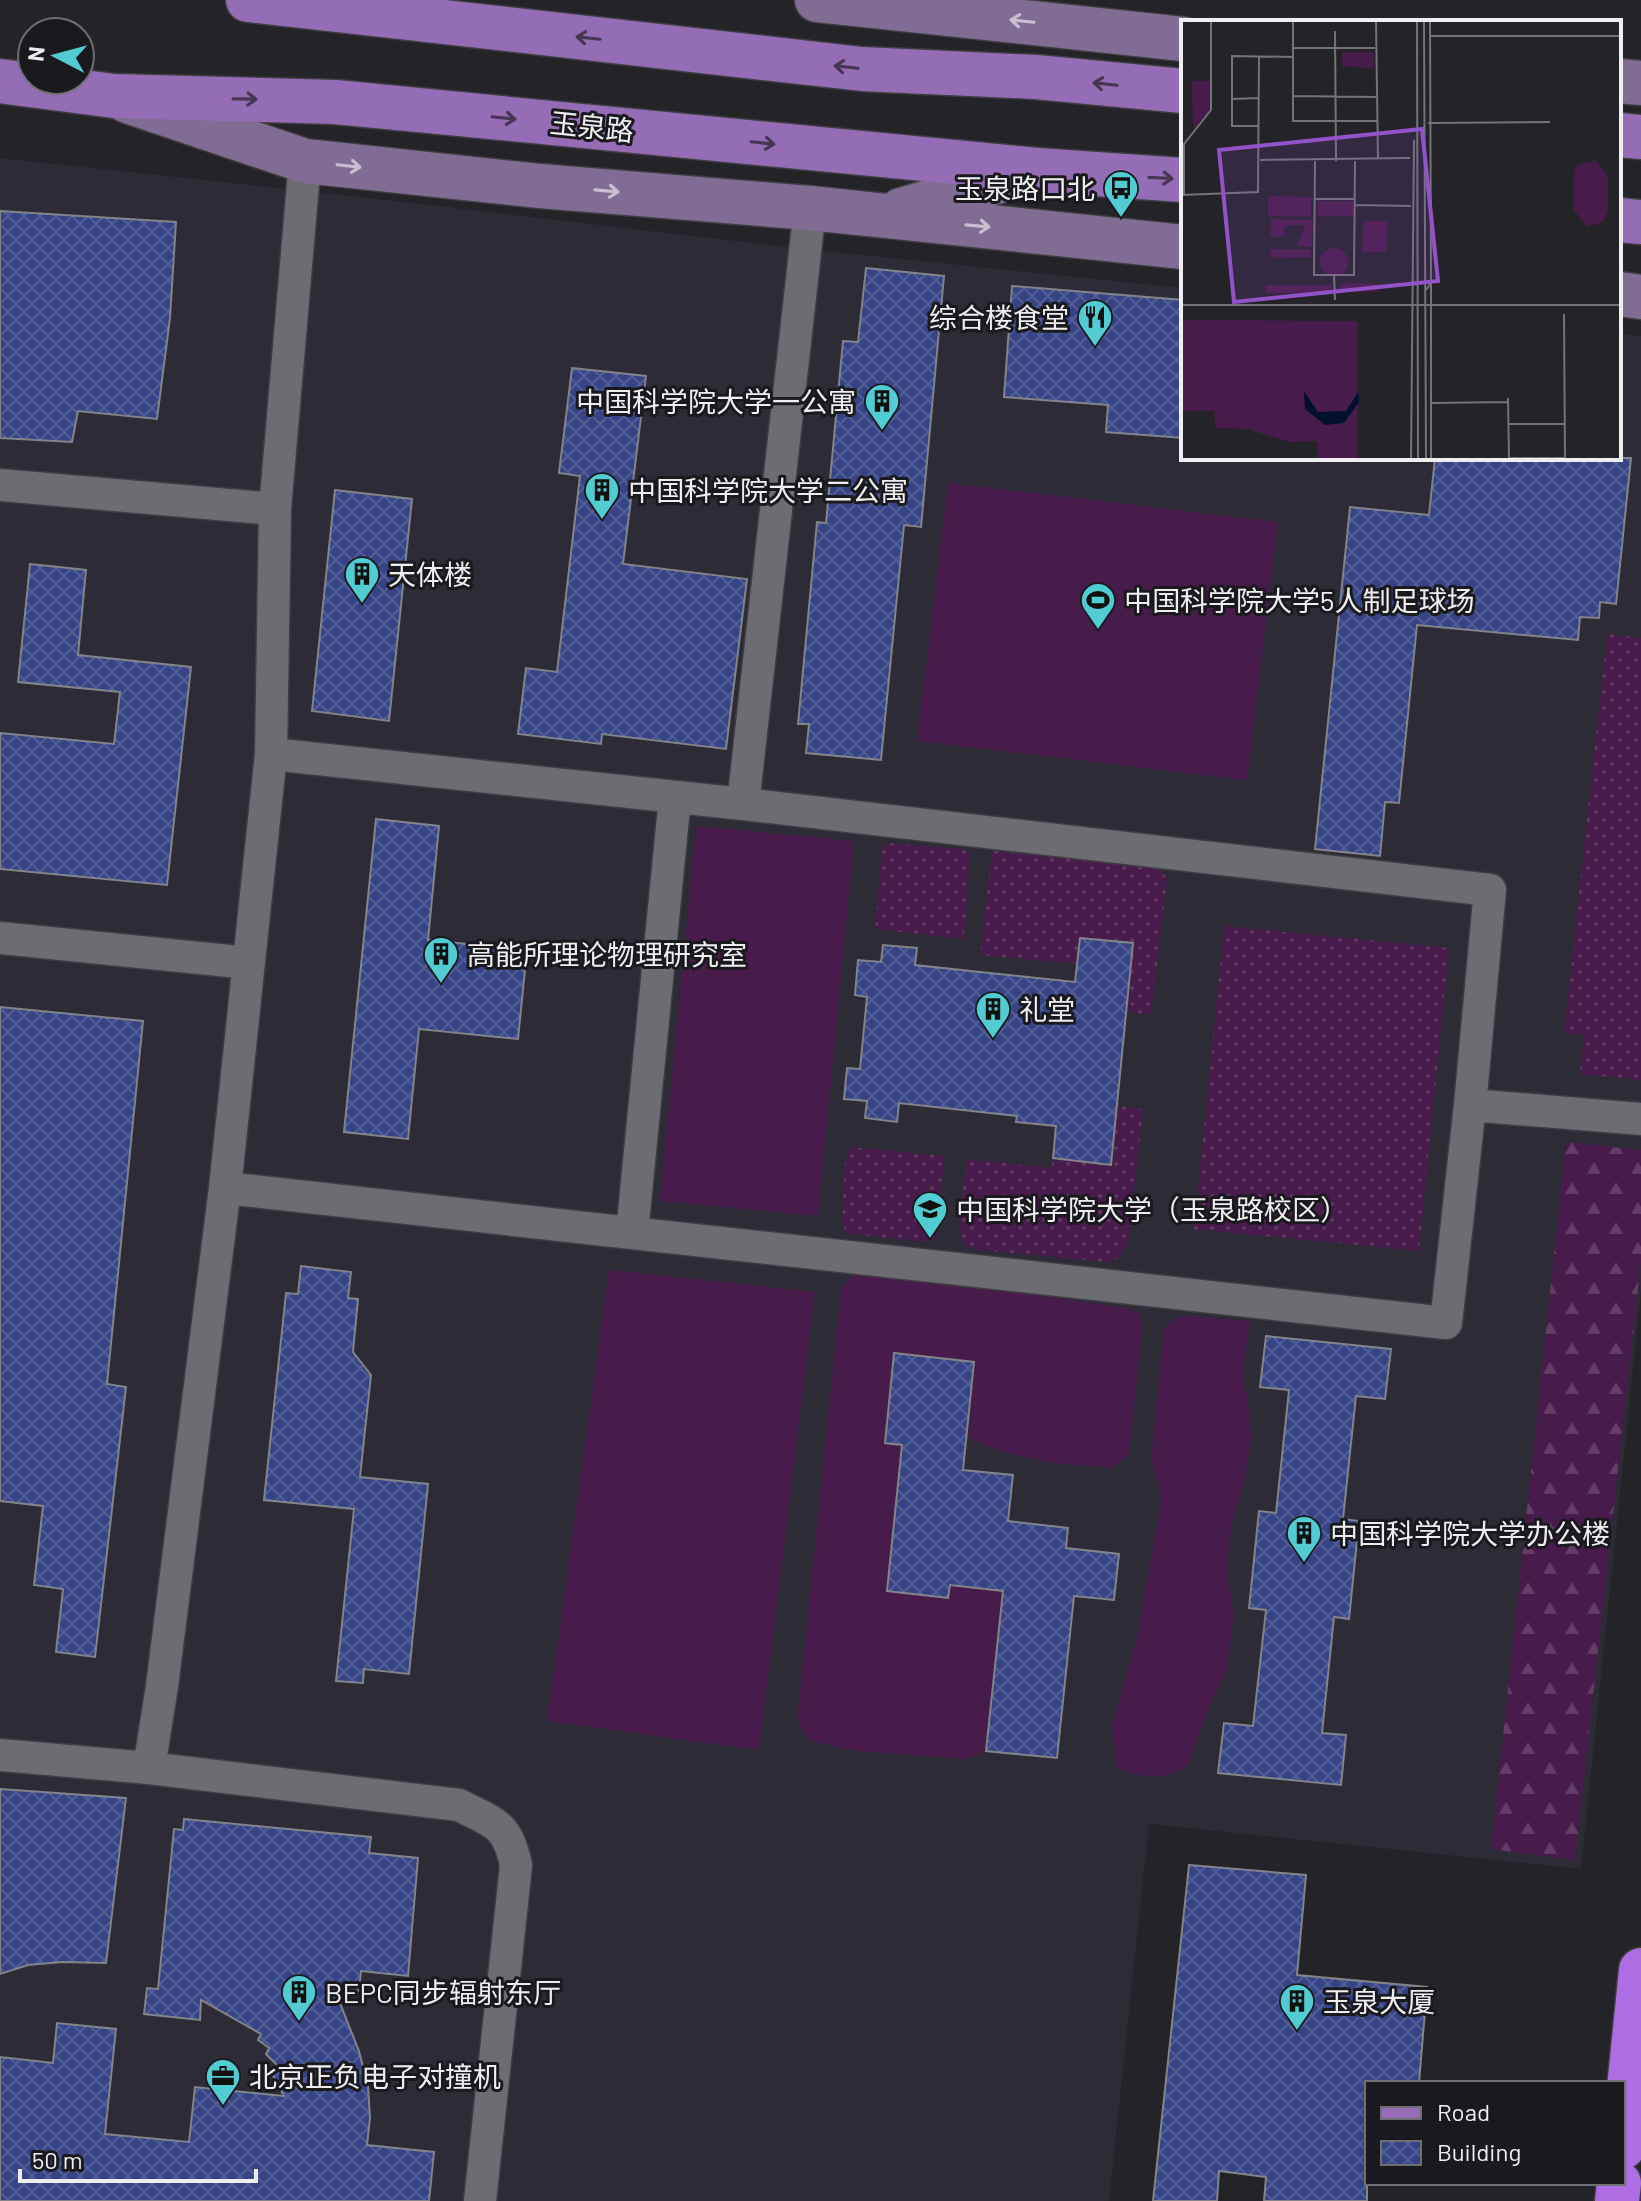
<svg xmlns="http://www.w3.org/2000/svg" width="1641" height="2201" viewBox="0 0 1641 2201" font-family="Barlow,'Noto Sans SC',sans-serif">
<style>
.built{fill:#2c2b36}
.grass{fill:url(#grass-dots)}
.forest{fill:url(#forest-firs)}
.garden{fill:#481c4a}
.building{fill:url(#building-cross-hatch);stroke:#82848a;stroke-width:2}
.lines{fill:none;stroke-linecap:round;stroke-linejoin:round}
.street-casing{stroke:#3e3e42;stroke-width:35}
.secondary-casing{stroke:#3e3e42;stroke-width:47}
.primary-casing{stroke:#3e3e42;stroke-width:47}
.highway-casing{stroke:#3e3e42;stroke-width:47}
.street{stroke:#6d6c72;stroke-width:32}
.secondary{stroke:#816c94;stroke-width:44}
.primary{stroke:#956db6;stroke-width:44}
.highway{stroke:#af6de3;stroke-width:44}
.oneway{stroke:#c8c0d0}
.oneway2{stroke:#453753}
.labels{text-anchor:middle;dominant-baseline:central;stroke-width:6;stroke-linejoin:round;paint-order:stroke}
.street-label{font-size:28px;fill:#eeeef1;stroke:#1a1a1e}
.poi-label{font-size:28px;fill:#eeeef1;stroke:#1a1a1e;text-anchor:start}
.inset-road{fill:none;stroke:#747478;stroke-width:2}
.view{fill:#9253c9;fill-opacity:0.15;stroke:#9253c9;stroke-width:4}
.inset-edge{fill:none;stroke:#eeeef1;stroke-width:4}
</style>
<defs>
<pattern id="grass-dots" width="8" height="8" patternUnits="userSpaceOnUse" patternTransform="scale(2)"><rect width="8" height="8" fill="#481c4a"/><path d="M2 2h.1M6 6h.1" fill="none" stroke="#633d65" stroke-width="1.8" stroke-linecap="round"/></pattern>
<pattern id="forest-firs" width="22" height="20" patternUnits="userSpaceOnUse" patternTransform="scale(2)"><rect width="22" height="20" fill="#481c4a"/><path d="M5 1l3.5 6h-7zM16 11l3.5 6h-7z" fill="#633d65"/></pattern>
<pattern id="building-cross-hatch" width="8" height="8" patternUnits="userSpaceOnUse" patternTransform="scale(2)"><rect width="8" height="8" fill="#364385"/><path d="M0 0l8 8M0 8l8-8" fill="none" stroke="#535e97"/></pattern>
</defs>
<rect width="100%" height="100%" fill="#232328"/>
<path class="built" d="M0,158L326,193L804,249L1183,288V458H1619V334L1641,336V1292L1581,1869L1149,1824L1109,2201H0Z"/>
<path class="grass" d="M1607,634L1641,638V1080L1580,1074L1584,1035L1564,1033Z
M888,843L962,849L970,854L964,939L875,929L882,848Z
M992,851L1142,863L1160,869L1167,879L1151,1014L1126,1012L1133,943L1080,938L1077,964L980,955Z
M1224,926L1449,948L1419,1251L1194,1229Z
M1116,1106L1143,1109L1128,1242L1119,1258L1107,1262L970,1249L962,1241L959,1221L967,1159L1051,1168L1053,1159L1110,1165Z
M851,1147L944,1156L939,1228L936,1239L926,1242L847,1233L842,1224L845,1160Z"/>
<path class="forest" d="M1566,1142L1641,1150V1261L1575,1860L1491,1849Z"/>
<path class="garden" d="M948,483L1278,522L1247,780L917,741Z
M696,826L854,841L818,1216L660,1201Z
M609,1270L815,1292L759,1750L547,1721Z
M870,1270L1126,1308L1140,1314L1142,1330L1129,1454L1113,1468C1062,1464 1012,1461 966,1436L974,1362L894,1354L885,1443L902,1445L887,1591L948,1598L950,1585L1003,1591L986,1751L966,1759L857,1751L811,1741L797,1721L841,1289L853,1274Z
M1194,1316L1250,1321L1242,1378L1248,1401L1251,1437L1245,1478L1231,1527L1227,1572L1234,1614L1227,1671L1211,1703L1187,1766C1161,1780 1146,1779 1117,1768L1112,1725L1138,1632L1162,1496L1151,1459L1164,1328L1174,1318Z"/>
<path class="building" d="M0,211L176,222L170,318L157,419L78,411L72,442L0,438Z
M866,268L944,276L921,527L904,525L881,760L806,753L809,724H798L817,522L826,523L843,341L858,342Z
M1012,286L1183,300V438L1106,432L1108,405L1004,397Z
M572,368L646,376L623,564L747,579L726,749L602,734L601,744L518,734L526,668L557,672L580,476L559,473Z
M1435,458H1631L1616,604L1600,602L1599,618L1580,617L1578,640L1417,625L1399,803L1385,802L1380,856L1315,849L1350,507L1429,515Z
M335,490L412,499L389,721L312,711Z
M30,564L86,570L78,655L191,667L167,885L0,869V733L114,744L120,692L18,682Z
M376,819L439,826L428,940L527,950L518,1039L419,1029L408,1139L344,1132Z
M1080,938L1133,943L1111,1165L1053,1158L1056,1126L1016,1122L1017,1116L899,1103L897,1122L865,1118L867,1101L844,1099L847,1068L860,1069L867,997L855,995L858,960L881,962L883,945L917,948L915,965L1075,982Z
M0,1007L143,1021L107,1384L126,1387L95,1657L56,1652L63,1589L34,1585L43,1506L0,1501Z
M301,1266L351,1272L348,1298L358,1299L353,1352L371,1375L360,1477L428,1484L409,1674L364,1669L363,1683L336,1681L354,1509L264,1500L286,1293L298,1294Z
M1266,1336L1391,1349L1385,1399L1356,1396L1343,1519L1359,1521L1349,1619L1334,1617L1322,1733L1346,1735L1341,1785L1218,1773L1224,1723L1253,1726L1266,1610L1249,1608L1259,1511L1276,1513L1289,1390L1260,1387Z
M894,1353L974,1362L963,1470L1013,1475L1008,1521L1068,1528L1066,1548L1119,1554L1114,1600L1074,1596L1057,1758L986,1751L1003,1591L950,1585L948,1598L887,1591L902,1445L885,1443Z
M0,1789L126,1798L106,1963L62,1962L28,1965L0,1974Z
M184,1819L371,1837L369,1853L418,1858L408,1976L361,1971L359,1991L334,1988L359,2051L368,2087L370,2118L367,2145L434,2152L429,2201H0V2057L53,2063L57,2023L116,2029L105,2134L189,2142L195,2087L284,2096L271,2072L278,2066L266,2054L269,2048L258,2040L261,2034L201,2000L200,2020L144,2014L147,1988L158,1989L174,1829L183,1830Z
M1189,1865L1306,1875L1297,1975L1427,1987L1419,2083H1367V2201H1264L1266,2177L1219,2171L1217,2201H1153Z"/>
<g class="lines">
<g class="street-casing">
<path id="street" d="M0,485L275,509
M743,804L810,208
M0,938L249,963
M1470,1105L1641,1119
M225,1188L1446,1323L1470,1105L1490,890L743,804L271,754
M632,1233L675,797
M0,1755L149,1768L459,1805C494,1823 507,1823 516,1865L480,2201
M149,1768L162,1686L225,1188L271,754L275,509L305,161"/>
</g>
<g class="secondary-casing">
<path id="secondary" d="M817,0L1183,39
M1619,81L1641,83
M127,101L305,161L540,186L810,208L1183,247
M901,210L1037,170
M1619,294L1641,297"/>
</g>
<g class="primary-casing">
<path id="primary" d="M248,0L862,69L1036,77L1183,91
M0,81L114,96L335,102L1037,170L1183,180
M1619,135L1641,137
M1619,220L1641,222"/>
</g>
<g class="highway-casing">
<path id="highway" d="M1623,2147L1641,1970
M1617,2201L1619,2183"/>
</g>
<use href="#street" class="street"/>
<use href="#secondary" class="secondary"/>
<use href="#primary" class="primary"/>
<use href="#highway" class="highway"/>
</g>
<defs><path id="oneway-shaft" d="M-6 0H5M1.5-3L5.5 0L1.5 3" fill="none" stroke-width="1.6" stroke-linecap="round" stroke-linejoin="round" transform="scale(2)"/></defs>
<g class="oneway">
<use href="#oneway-shaft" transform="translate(1022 21) rotate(-174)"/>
<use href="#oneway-shaft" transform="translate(349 166) rotate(6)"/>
<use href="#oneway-shaft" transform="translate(607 191) rotate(5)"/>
<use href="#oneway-shaft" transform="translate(978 226) rotate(5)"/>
</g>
<g class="oneway2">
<use href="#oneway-shaft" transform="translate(588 38) rotate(-174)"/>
<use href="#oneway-shaft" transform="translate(846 67) rotate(-174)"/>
<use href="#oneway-shaft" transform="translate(1105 84) rotate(-174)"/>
<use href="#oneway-shaft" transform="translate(245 99) rotate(1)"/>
<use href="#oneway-shaft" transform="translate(504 118) rotate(6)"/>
<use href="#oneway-shaft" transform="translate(763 143) rotate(6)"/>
<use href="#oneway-shaft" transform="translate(1161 178) rotate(3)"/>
</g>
<defs>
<g id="bus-pin" transform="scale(1.8)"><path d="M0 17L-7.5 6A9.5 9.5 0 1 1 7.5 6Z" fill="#51ccd2" stroke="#1a1a1e"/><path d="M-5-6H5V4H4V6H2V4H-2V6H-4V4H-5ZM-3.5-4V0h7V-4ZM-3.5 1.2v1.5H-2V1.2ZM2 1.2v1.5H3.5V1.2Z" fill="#111"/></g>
<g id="restaurant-pin" transform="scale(1.8)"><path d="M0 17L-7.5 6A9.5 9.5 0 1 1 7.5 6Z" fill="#51ccd2" stroke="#1a1a1e"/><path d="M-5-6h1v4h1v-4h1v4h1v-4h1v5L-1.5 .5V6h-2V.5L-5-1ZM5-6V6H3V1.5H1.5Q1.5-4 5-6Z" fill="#111"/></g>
<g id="building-pin" transform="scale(1.8)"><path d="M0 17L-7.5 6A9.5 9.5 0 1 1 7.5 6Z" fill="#51ccd2" stroke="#1a1a1e"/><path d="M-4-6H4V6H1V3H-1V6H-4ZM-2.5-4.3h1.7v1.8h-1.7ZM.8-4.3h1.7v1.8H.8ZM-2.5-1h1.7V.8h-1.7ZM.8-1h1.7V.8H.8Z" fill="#111"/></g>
<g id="stadium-pin" transform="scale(1.8)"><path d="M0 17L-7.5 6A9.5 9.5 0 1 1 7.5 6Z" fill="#51ccd2" stroke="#1a1a1e"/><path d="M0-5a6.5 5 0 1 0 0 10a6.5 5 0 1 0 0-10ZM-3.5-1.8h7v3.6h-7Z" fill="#111"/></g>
<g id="university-pin" transform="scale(1.8)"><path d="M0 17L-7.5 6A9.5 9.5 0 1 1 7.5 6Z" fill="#51ccd2" stroke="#1a1a1e"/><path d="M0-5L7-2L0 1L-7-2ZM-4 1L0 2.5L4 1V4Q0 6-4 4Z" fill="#111"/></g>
<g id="office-pin" transform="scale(1.8)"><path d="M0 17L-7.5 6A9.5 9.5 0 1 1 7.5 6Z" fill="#51ccd2" stroke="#1a1a1e"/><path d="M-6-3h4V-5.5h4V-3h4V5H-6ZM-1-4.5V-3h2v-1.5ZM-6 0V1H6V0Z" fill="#111"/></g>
</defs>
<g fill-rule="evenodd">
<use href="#bus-pin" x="1121" y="188"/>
<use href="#restaurant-pin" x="1095" y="317"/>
<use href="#building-pin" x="882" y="401"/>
<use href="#building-pin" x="602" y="490"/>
<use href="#building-pin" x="362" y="574"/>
<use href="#stadium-pin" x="1098" y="600"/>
<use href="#building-pin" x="441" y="954"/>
<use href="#building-pin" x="993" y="1009"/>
<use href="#university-pin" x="930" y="1209"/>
<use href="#building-pin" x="1304" y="1533"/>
<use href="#building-pin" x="299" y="1992"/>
<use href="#building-pin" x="1297" y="2001"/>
<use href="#office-pin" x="223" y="2076"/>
</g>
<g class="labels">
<g class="street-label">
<text transform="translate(592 126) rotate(6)">玉泉路</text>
</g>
<g class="poi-label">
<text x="1095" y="188" text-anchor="end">玉泉路口北</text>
<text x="1069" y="317" text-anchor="end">综合楼食堂</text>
<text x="856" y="401" text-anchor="end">中国科学院大学一公寓</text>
<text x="628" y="490">中国科学院大学二公寓</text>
<text x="388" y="574">天体楼</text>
<text x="1124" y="600">中国科学院大学5人制足球场</text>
<text x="467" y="954">高能所理论物理研究室</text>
<text x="1019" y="1009">礼堂</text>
<text x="956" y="1209">中国科学院大学（玉泉路校区）</text>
<text x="1330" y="1533">中国科学院大学办公楼</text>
<text x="325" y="1992">BEPC同步辐射东厅</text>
<text x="1323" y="2001">玉泉大厦</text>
<text x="249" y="2076">北京正负电子对撞机</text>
</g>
</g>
<g transform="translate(1181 20)">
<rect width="440" height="440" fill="#232328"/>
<path d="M11,61H29V90L12,110ZM139 242a14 14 0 1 1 28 0a14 14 0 1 1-28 0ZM161,263L198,264V272L157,271ZM0,300L177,301L176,439H137V421L108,422L66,409L34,408L33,391H0Z" fill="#481c4a"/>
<path d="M85,265H151V273H84Z" fill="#481c4a"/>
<path d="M161,32H193V49L161,46ZM415,140L427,156V189L423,201L406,207L393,190V152L396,145ZM87,176L130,177V197L87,196ZM137,181H172V196H137ZM90,199L132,200L131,227L116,226L124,205L103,206L104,217H89ZM182,201H206L205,232H181ZM89,229H130L131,237L98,238L89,236Z" fill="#481c4a"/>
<path d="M123,371L137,392L165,391L177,372L178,382L163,403L144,405L124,389Z" fill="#00102d"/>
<path class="inset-road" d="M112,1V101H196M195,1L197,139M236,1L237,439M243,1L245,439M154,11L155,141M249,16H440M112,28H194M112,76L196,77M51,79L78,78M247,103L369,102M78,106H51V36L112,37M79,140L229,138M134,141L133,255H173L174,141M0,175L77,172L78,37M3,175V124L30,90V1M133,179H174M174,185L230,186M153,255L154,280M250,264V439M245,270L250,263L249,1M0,285H440M383,294L384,439M327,378L328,438H384M250,383L327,382M328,404H384M230,439L233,120"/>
<path class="view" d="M241,109L257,261L53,282L38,130Z"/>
<rect width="440" height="440" class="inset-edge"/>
</g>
<rect x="1365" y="2081" width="260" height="104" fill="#1a1a1e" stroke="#6f6f72" stroke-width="2"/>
<rect x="1381" y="2107" width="40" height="12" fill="#956db6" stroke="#6f6f72" stroke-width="2"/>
<text x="1437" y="2121" font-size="24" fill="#eeeef1">Road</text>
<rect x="1381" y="2141" width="40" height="24" fill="url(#building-cross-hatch)" stroke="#6f6f72" stroke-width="2"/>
<text x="1437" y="2161" font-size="24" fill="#eeeef1">Building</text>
<g transform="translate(56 56) rotate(276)"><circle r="38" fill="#1a1a1e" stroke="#6f6f72" stroke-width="2"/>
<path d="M0-6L14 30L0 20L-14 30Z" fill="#51ccd2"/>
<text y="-12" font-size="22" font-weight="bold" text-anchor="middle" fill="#eeeef1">N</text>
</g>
<path d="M20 2169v12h236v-12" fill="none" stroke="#eeeef1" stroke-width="4"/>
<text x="32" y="2169" font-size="24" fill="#eeeef1" stroke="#1a1a1e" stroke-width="6" paint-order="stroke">50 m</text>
</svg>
